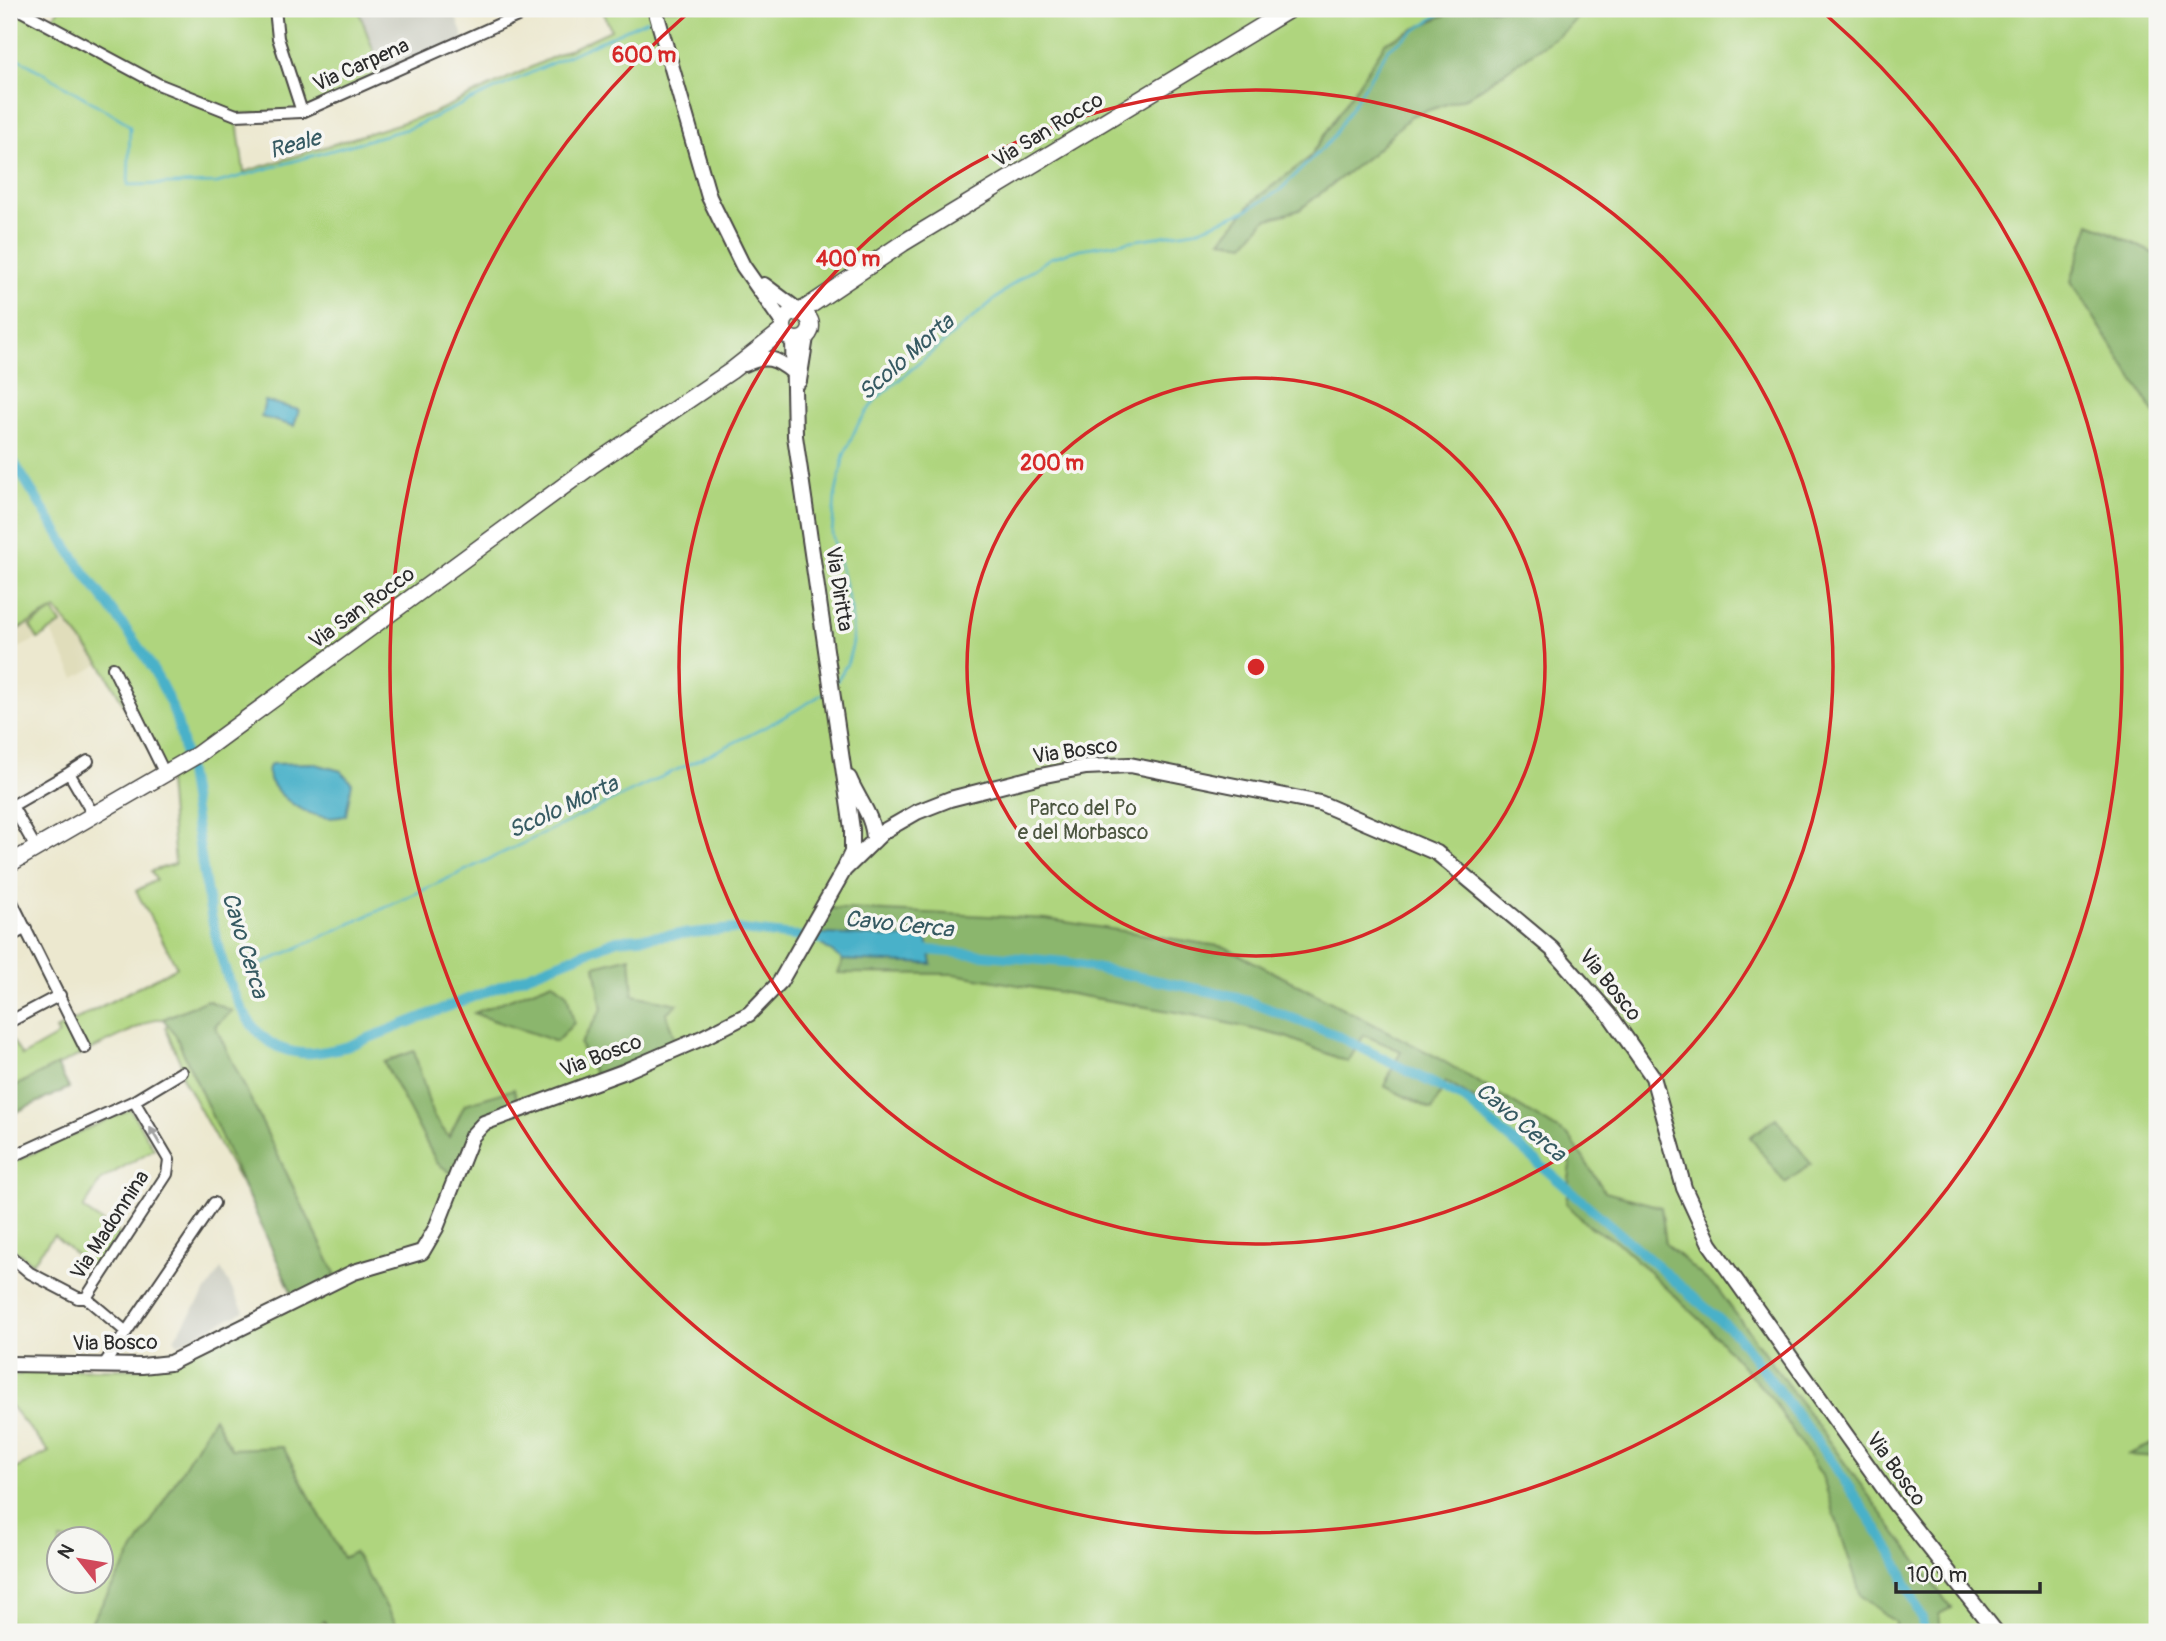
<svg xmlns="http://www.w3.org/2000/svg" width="2166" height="1641" viewBox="0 0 2166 1641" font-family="Pangolin,sans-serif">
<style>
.built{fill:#e0ddbb}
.industrial{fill:#c4c6b9}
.green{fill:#afd57e;stroke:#6d8054;stroke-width:2;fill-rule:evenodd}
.forest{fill:#8bb66d;stroke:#5b704c;stroke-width:2}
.water{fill:#4ab1c9;stroke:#3a6e7a;stroke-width:2}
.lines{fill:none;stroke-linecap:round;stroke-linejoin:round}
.stream{stroke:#4ab1c9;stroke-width:2.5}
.canal{stroke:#4ab1c9;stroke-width:10}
.minor-casing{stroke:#484744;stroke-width:14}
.tertiary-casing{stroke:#484744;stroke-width:18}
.secondary-casing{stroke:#484744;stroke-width:19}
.minor{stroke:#fff;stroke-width:10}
.tertiary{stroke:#fff;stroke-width:14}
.secondary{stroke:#fff;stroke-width:16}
.oneway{fill:#a0a0a0}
.ring{fill:none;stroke:#d62828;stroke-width:3.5}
.labels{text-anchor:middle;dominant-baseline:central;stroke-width:7;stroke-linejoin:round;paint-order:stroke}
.street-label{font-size:21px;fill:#2b2b2b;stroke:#f6f6f2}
.park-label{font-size:21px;fill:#4c5640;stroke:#f6f6f2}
.water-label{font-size:23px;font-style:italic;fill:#365a62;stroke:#f6f6f2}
.centre{fill:#d62828;stroke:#f6f6f2;stroke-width:3.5}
.ring-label{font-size:21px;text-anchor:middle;font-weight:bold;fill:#d62828;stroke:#f6f6f2;stroke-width:7;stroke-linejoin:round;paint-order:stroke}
</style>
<rect width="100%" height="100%" fill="#f6f6f2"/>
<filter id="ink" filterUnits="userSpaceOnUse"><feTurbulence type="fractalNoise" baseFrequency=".0143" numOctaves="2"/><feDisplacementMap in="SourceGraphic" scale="14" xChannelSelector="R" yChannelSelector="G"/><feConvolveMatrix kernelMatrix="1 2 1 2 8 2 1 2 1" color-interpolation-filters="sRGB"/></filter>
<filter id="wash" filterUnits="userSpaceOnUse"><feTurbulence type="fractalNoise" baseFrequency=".00686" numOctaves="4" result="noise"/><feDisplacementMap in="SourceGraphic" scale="28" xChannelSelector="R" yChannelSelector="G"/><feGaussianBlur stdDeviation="1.57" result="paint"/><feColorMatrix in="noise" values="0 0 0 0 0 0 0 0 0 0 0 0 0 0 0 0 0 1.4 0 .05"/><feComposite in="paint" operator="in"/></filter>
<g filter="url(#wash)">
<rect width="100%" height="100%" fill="#ece8cf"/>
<path class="built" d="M9,486L118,654L75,678L51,632L9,653Z"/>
<path class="industrial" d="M358,9H453L464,39L383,76Z
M221,1269L244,1311L178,1344L174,1338Z"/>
<path class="green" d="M9,9H26L50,22L59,9H358L383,76L302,113L236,114L244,172L433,113L611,30L602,9H2157V1632H9V1489L13,1486L9,1472L49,1452L9,1404V1378L13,1372L18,1376L26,1370L141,1369L140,1358L165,1355L294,1293L264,1225L182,1077L181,1064L165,1027L191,1014V1007L163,1019H155L9,1089V1035L22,1056L59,1035L56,1030L177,967L136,891L156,880L151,871L175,864L168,782L102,666L56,609L9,634ZM60,1540H102V1582H60Z
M53,611L61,624L38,639L30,626Z
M130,1109L154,1149L101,1180L83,1209L120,1234L95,1272L54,1235L32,1263L9,1246V1164Z"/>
<path class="forest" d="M1458,9H1585L1567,29L1468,97L1411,116L1374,152L1299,210L1265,220L1245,244L1221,240L1254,200L1309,158L1386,42Z
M2090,223L2157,255V417L2071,281Z
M825,908L1046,919L1225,947L1433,1055L1570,1137L1605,1192L1661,1207L1666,1244L1719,1291L1951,1608L1939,1614L1941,1632H1891L1896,1623L1861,1596L1822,1476L1772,1399L1705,1324L1616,1241L1588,1226L1566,1203L1571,1164L1533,1135L1446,1082L1432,1110L1384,1086L1401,1051L1364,1035L1348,1062L1286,1037L1193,1015L954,974L838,973L843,960L932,964L927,940L824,934L814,928Z
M630,957L633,995L678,1004L666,1013L677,1046L595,1075L580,1044L602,1009L595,966Z
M553,982L567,994L574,1023L556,1042C529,1030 501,1025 474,1013Z
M207,1000L232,1011L215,1026L336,1275L294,1298L175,1034L163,1019Z
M414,1051L433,1116L449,1137L465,1104L514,1089L519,1107L483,1122L457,1177L437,1163L384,1062Z
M57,1065L69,1088L10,1115L9,1089Z
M1776,1118L1811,1164L1785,1183L1750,1137Z
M214,1417L231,1449L283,1447L343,1558L354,1552L401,1632H331L324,1621L306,1632H85Z
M2157,1442V1457L2127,1455Z"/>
<path class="water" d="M265,401L299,410L294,426L261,417Z
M312,763L341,771L352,783L346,815C320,827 271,798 267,770L271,764Z
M824,934L927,939L932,964L843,960L822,945Z"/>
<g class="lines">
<path class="stream" d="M9,53L124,121L130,127L128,185L217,183L410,128L647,20
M837,681L848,662L853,642L851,609L832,534L835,497L844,455L857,426L876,399L1019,279L1050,258L1080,249L1194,231L1245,211L1279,191L1331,140L1388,49L1447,9
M251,969C379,911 507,852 634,790C700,758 766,731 827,691"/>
<path class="canal" d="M9,455C35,495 59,537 87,576C116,617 151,657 171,705C204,781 197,1019 283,1049C305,1057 324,1052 346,1047L617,940L734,929L836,941
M915,949L1065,962L1237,997L1336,1035L1464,1099L1736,1334L1830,1459L1892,1552L1922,1619L1924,1632"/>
</g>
</g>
<g filter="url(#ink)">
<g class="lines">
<g class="minor-casing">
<path id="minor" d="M18,9L158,84L236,115L302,112L533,9
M275,9L278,38L302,112
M113,668L165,774
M69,773L88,761
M36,848L12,806L69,773L94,816
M9,896L85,1048
M9,937L26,928
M9,1022L60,995
M134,1101L182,1072
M9,1158L134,1101L169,1160L167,1174L86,1298
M9,1255L30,1273L78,1298H86L124,1330
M103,1366L214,1203"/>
</g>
<g class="tertiary-casing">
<path id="tertiary" d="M655,9L709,197L743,266L783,323
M764,285L800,312
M793,340L795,436L852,829V852L846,865
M745,364C765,354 776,358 793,372
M799,381L806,337
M849,778C858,800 874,816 874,841
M9,1364L142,1366L170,1363L354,1272L422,1252L436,1228L472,1136L484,1123L623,1072L702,1038L749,1014L780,982L844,870L884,831L917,812L950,799L1040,776L1086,767L1130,765L1320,803L1437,853L1552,949L1609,1014L1653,1077L1684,1188L1710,1244L1895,1504L1996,1632"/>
</g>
<g class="secondary-casing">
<path id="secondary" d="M783 326a14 14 0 1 1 28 0a14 14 0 1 1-28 0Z
M800,312L903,243L1290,9
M9,864L197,755L591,466L731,371L783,330"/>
</g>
<use href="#minor" class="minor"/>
<use href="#tertiary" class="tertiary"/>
<use href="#secondary" class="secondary"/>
</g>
<defs><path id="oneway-solid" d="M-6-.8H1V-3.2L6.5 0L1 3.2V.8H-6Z" transform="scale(1.75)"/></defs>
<use class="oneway" href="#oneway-solid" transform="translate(155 1136) rotate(-121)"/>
</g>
<g class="ring">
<circle cx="1256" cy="667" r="289"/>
<circle cx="1256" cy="667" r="577"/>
<path d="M1824 13A866 866 0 1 1 688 13"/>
</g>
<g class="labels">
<g class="street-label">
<text transform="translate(361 65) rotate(-24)">Via Carpena</text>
<text transform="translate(1048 130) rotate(-31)">Via San Rocco</text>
<text transform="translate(839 589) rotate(81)">Via Diritta</text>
<text transform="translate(362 608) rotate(-36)">Via San Rocco</text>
<text transform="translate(1075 751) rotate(-8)">Via Bosco</text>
<text transform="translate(1610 985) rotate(51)">Via Bosco</text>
<text transform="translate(601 1056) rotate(-21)">Via Bosco</text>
<text transform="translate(110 1225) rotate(-57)">Via Madonnina</text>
<text transform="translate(115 1343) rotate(-1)">Via Bosco</text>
<text transform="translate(1896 1469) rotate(54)">Via Bosco</text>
</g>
<g class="park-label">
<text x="1083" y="808">Parco del Po<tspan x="1083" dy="24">e del Morbasco</tspan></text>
</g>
<g class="water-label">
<text transform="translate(295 144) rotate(-16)">Reale</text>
<text transform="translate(906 357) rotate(-41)">Scolo Morta</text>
<text transform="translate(563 807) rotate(-25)">Scolo Morta</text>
<text transform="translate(899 924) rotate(6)">Cavo Cerca</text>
<text transform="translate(245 945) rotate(73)">Cavo Cerca</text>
<text transform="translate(1521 1122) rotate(40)">Cavo Cerca</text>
</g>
</g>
<circle cx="1256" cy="667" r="10" class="centre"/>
<g class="ring-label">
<text x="644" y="62">600 m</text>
<text x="848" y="266">400 m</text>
<text x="1052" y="470">200 m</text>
</g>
<rect width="2166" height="1641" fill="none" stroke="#f6f6f2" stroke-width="35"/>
<g transform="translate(80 1560) rotate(301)"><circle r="33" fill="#f6f6f2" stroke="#a5a5a2" stroke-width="2"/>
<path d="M0-5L12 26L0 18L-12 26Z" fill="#d1495b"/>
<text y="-10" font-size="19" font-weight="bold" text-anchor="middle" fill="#2b2b2b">N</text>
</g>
<path d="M1896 1582v10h144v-10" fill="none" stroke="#2b2b2b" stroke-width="3.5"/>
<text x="1907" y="1582" font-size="21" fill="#2b2b2b" stroke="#f6f6f2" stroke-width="5" paint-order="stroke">100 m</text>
</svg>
